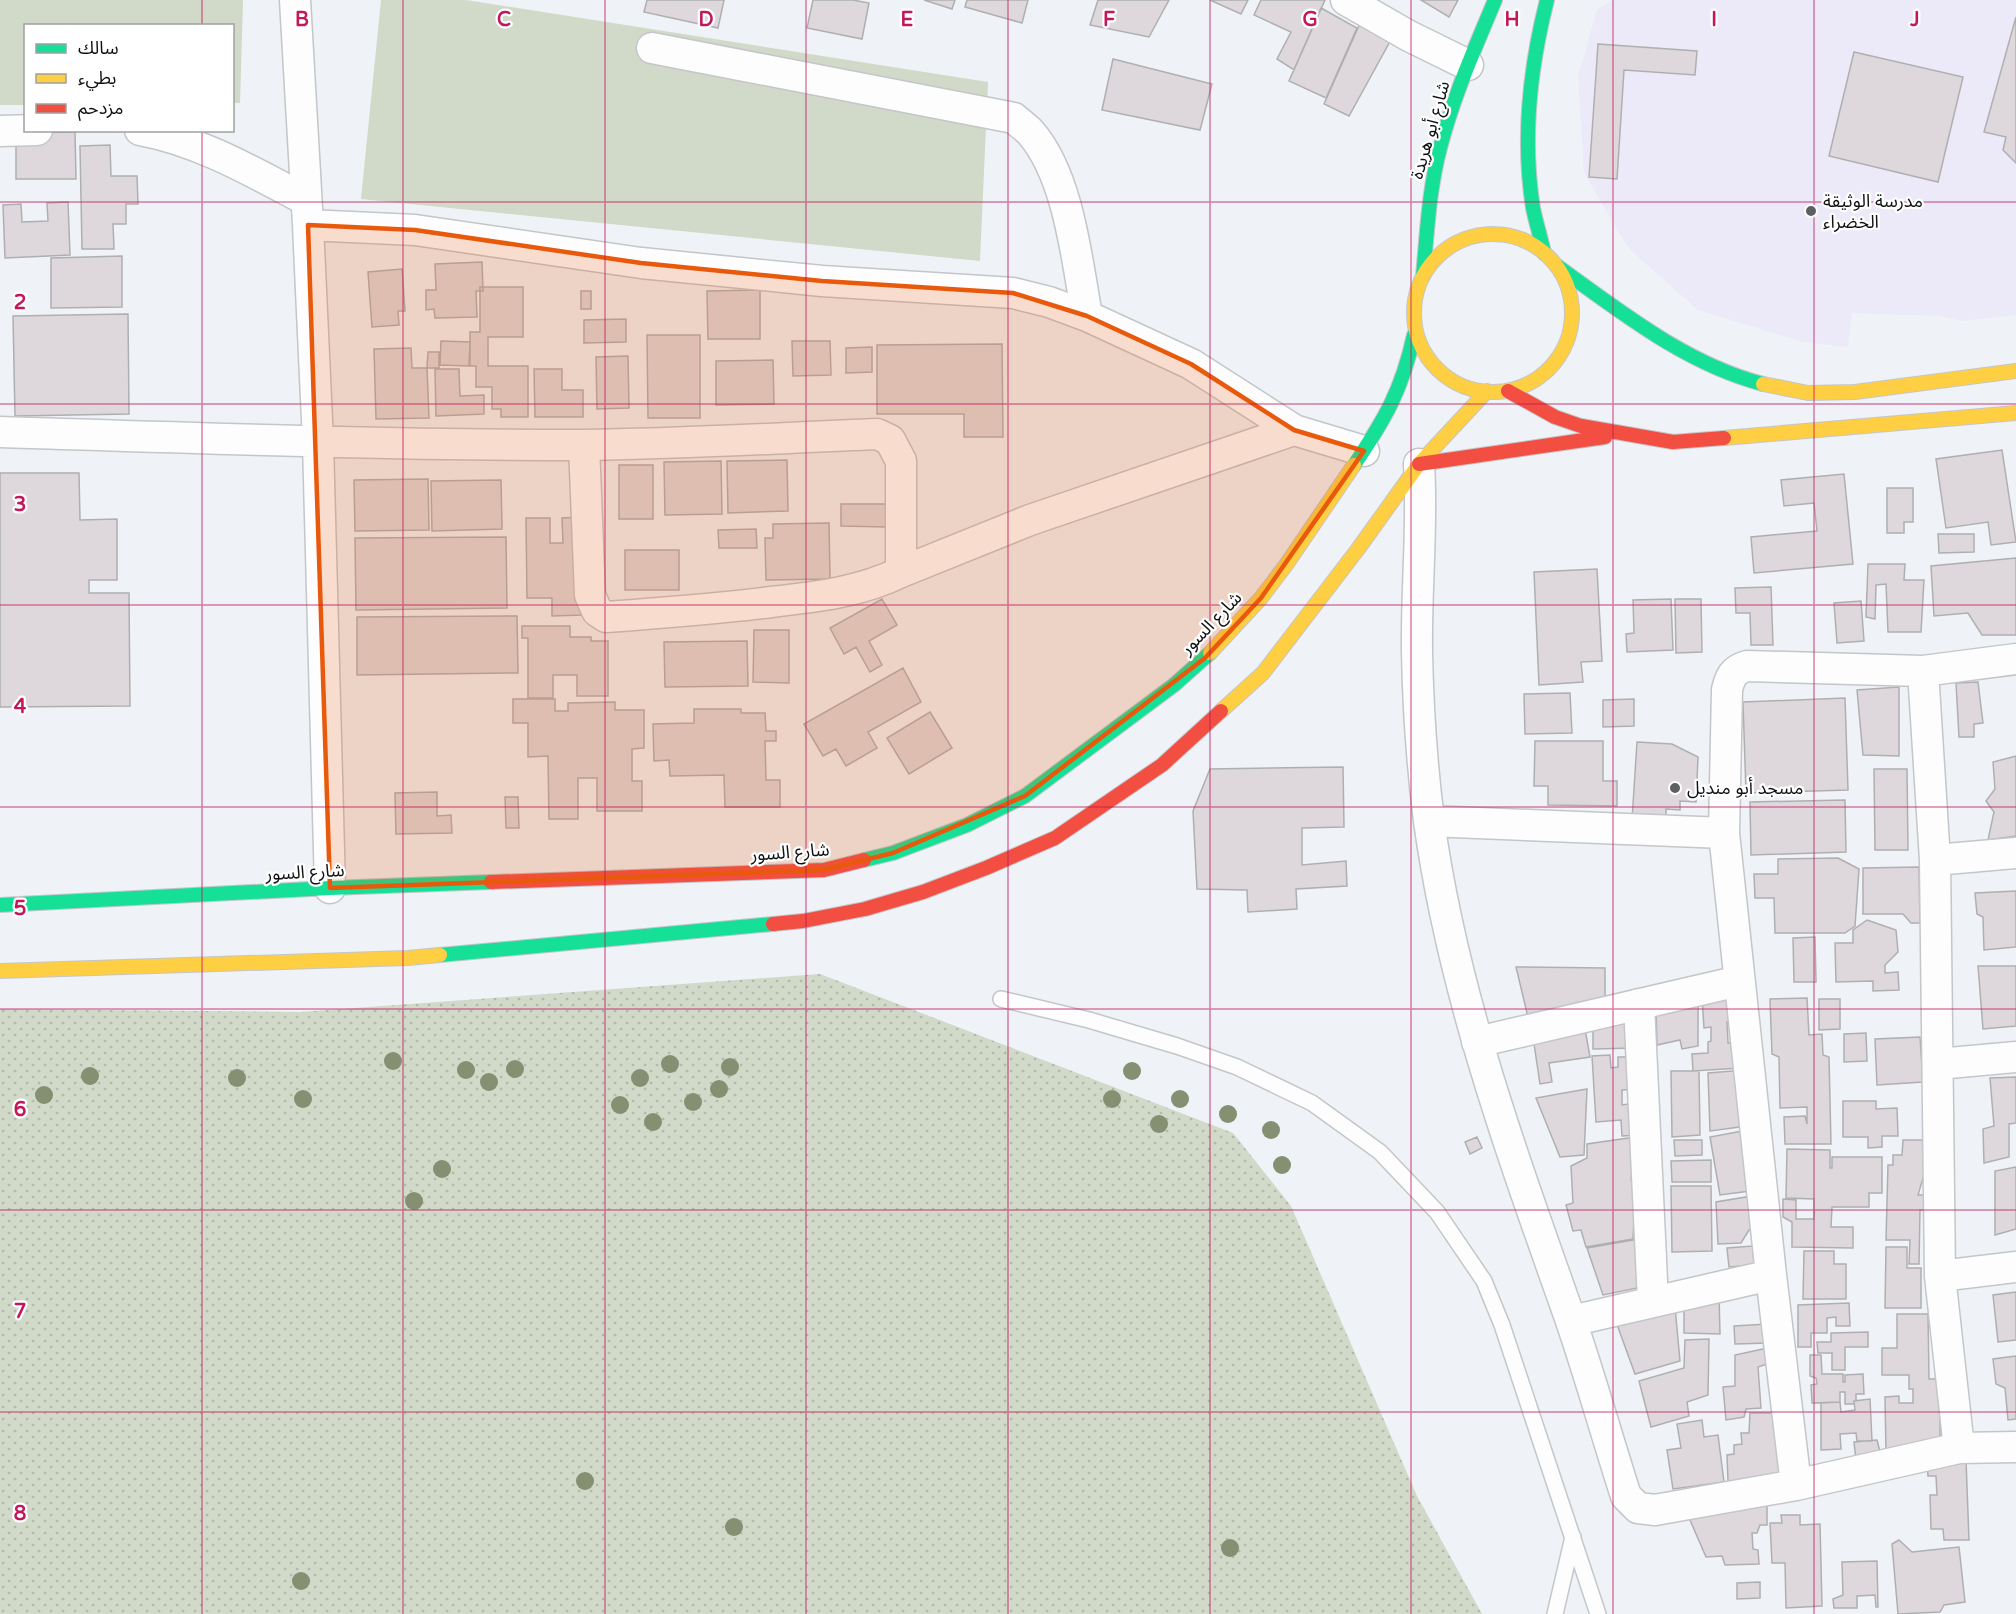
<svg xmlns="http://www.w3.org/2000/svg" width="2016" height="1614" viewBox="0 0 2016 1614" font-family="'Varela Round','Noto Sans Arabic',sans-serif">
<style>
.education{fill:#eceaf8}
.grass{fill:url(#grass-dots)}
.park{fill:#d1d9c9}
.building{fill:#ded8dd;stroke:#afafb1;stroke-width:1.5}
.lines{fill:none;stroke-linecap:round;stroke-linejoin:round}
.lane-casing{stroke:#c4c6c9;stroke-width:18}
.street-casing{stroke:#c4c6c9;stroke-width:33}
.fast-casing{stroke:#c4c6c9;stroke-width:16}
.slow-casing{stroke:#c4c6c9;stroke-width:16}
.jam-casing{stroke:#c4c6c9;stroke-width:16}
.lane{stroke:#fdfdfe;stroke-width:15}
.street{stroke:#fdfdfe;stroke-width:30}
.fast{stroke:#16e098;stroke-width:14}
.slow{stroke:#ffcf43;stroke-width:14}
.jam{stroke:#f24e42;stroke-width:14}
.tree{fill:#858f71}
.marked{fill:#e8590c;fill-opacity:0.2;stroke:#e8590c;stroke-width:4.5;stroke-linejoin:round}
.grid{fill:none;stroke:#c2185b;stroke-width:1.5;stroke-opacity:0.55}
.poi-dot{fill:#5d6062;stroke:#fff;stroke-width:2}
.labels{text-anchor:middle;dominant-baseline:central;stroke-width:4.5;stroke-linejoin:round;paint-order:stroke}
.street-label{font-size:18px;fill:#0f1113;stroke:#fff}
.poi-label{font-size:18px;fill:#0f1113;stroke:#fff;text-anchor:start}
.grid-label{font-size:20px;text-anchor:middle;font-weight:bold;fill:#c2185b;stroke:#fff;stroke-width:4.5;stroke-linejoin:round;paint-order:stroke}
</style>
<defs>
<pattern id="grass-dots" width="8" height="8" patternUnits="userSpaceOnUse" patternTransform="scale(1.5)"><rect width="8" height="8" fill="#d1d9c9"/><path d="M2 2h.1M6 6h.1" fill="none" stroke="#b2b9ac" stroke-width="1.8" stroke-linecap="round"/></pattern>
</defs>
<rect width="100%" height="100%" fill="#eff2f6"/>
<path class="education" d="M1613,0H2016V315L1962,321L1939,316L1852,313L1848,347L1803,342L1698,310L1629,249L1584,173L1578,76L1597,10Z"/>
<path class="grass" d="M820,974L1233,1133L1291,1206L1417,1496L1482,1614H0V1009L300,1012Z"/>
<path class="park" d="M0,0H243L240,103H233L232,26H26L25,105H0Z
M381,0H466L988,82L980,261L361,199Z"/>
<path class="building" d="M647,0H724L718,28L644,12Z
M813,0H853L869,3L862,39L807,28Z
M924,0H955L952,9Z
M967,0H1028L1022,23L965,7Z
M1098,0H1169L1149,37L1090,25Z
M1210,0H1248L1241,14Z
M1261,0H1325L1294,70L1277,59L1291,32L1254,15Z
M1421,0H1458L1449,17Z
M1321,8L1357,28L1326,98L1289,81Z
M2016,17V163L2003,150L2006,137L1984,132Z
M1362,19L1393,36L1349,116L1324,104Z
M1598,44L1697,51L1695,75L1624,70L1617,179L1589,177Z
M1854,52L1963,77L1938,182L1829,156Z
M1113,59L1212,84L1200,130L1102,110Z
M75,132L76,179H16V133Z
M110,145L111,176H137L138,204H126V224H113L114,249H82L80,146Z
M68,202L70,255L5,258L3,205L21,204L22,222L48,221L47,203Z
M122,256V307L51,308V258Z
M482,262L483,291H476L477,317L435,318L434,309L426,310V290H436L435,264Z
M402,269L405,311H398L399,325L372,327L368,272Z
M480,287H523V337H488V366H528V417H501V409H492V387H476V366H470V332H480Z
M760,290V339H708L707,291Z
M581,291H591V309H581Z
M128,314L129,414L15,416L13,316Z
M626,319V342L584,343V320Z
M647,335H700V418H648Z
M441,341L470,342L469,366L440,365Z
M792,341H830L831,375L793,376Z
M1002,344L1003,437H964V414H877V345Z
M872,347V372L846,373V348Z
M411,348L412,368H427L429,418L376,419L374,349Z
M428,352H439V368H427Z
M628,356L629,408L597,409L596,357Z
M773,360L774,404L716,405V361Z
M435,369H459L460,396L484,395V414L436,416Z
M534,369H562V390H583V417H535Z
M2002,450L2016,542L1991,545L1988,522L1946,528L1936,459Z
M787,460L788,511L728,513L727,461Z
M721,461L722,514L665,515L664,462Z
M619,465H653V519H619Z
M0,473H79L80,520L117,519V580H89V593H129L130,706L0,707Z
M1844,474L1853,564L1754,573L1751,537L1817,531L1814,503L1784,506L1781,480Z
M428,479L429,530L355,531L354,480Z
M501,480L502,529L432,531L431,481Z
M1887,488H1913V522H1904V533H1887Z
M841,504H887V527L841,526Z
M582,517L583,615L552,616V598H527L526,518H550V543H563L562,518Z
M829,523L830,579L766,580L765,538H773V524Z
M756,529L757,548H719L718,530Z
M1938,534H1974V552L1939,553Z
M506,537L507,608L356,610L355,538Z
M625,550H679V590H625Z
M2016,558V635H1982L1968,613L1934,616L1931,566Z
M1868,564H1905L1904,580H1924L1921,632H1888L1886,584L1876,585L1875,619L1866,617Z
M1597,569L1602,661L1581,662L1583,682L1539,685L1534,572Z
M1771,587L1773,645H1751L1750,613H1736L1735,588Z
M882,599L897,625L869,641L882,665L870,672L856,647L844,654L830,628Z
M1671,599L1673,650L1627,652L1626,634L1634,633L1633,600Z
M1675,599H1701L1702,652L1676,653Z
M1861,601L1864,641L1837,643L1834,603Z
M517,616L518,673L357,675V617Z
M522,626H570V637H591V641H608V696H577V675H553V698H528V638H522Z
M754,630H789V683L753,682Z
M747,641L748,686L665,687L664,642Z
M903,668L921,702L868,732L877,748L846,766L836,749L823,756L804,724Z
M1978,682L1983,723L1974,724V737H1959L1956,683Z
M1899,687V756L1863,755L1857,690Z
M1570,693L1572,733L1525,734L1524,694Z
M1845,698L1848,790L1746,793L1743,702Z
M513,699H555V711H568V703L615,702V710H644V748L632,749V781H642V811H597V778H578V819H549L548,756L528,757V723H513Z
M1634,699V726L1603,727V700Z
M694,709H741V713H765L766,731H776V741H765L766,780H780V807H725L724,775L670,776L669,760L654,761L653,724L694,723Z
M930,712L952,748L909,774L887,738Z
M1535,741H1603V781H1617V806L1548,805V786H1534Z
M1637,742L1672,744L1698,757L1696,802L1680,801V810L1666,809V821L1632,820Z
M2016,756V836L1988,840L1994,812L1986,801L1995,789L1993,762Z
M1343,767L1344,827L1302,828V865L1346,861L1347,886L1296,889L1297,909L1248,912L1247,890L1197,889L1193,811L1210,769Z
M1874,769H1907L1908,850H1875Z
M437,792V816L451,815L452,833L396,834L395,793Z
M505,797H518L519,828H506Z
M1845,800L1846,852L1751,855L1750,802Z
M1838,858L1859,869L1855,926L1845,933H1775L1774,898H1755L1754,874H1778V859Z
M1919,867L1920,923H1911L1903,914H1863V868Z
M2016,891V947L1984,950L1983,917L1977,914L1975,893Z
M1867,920L1896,930L1898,952L1885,965V973L1898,972L1899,990L1873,991V981L1836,982L1835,943H1853V930Z
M1815,937L1816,982H1794L1793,938Z
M1978,966H2016V1026L1983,1029Z
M1516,967L1605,968V1000L1528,1017Z
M1736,989L1739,1021L1727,1022L1728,1043L1739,1042L1740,1068L1693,1071L1692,1054L1708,1053V1042L1711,1041V1027L1704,1028L1702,998Z
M1807,998L1809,1035L1822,1034L1823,1055L1829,1057L1831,1144H1785L1784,1117L1805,1116L1807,1124V1107L1780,1108L1779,1057L1772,1054L1770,999Z
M1819,999H1840V1029L1819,1030Z
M1698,1002V1046L1682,1049L1680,1040L1657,1045L1656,1007Z
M1593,1022H1633L1634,1048L1593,1049Z
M1585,1029L1590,1057L1549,1063L1552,1082L1540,1084L1533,1037Z
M1866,1033L1867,1061L1844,1062V1034Z
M1920,1037L1923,1082L1877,1085L1875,1039Z
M1610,1055L1611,1068L1618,1067V1057H1636L1638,1089L1622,1090V1105L1635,1103L1637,1135L1622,1136L1621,1120L1596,1122L1592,1056Z
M1745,1070L1747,1126L1710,1131L1708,1073Z
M1671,1071H1699L1700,1135L1672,1137Z
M2016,1077V1123L2009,1124V1157L1984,1163L1983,1129L1994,1126L1990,1078Z
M1587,1089L1584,1155L1560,1157L1536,1098Z
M1843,1101H1876V1109L1897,1108L1898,1136H1882V1147L1868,1148V1137H1843Z
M1748,1130L1750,1191L1720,1195L1710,1137Z
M1477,1137L1482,1148L1470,1154L1465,1142Z
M1636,1137L1631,1180H1644L1647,1214L1634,1220L1633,1239L1586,1247L1581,1230L1573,1231L1566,1205L1573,1203L1571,1166L1587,1158V1144Z
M1674,1140H1702V1155L1675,1156Z
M1903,1140H1928L1927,1165L1918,1195H1928L1927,1210H1920L1919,1264H1909L1910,1240H1886L1888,1165H1893V1155H1902Z
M1787,1149L1830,1150V1168H1832V1157H1882V1193H1869V1207H1832L1831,1227H1853V1248L1792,1247V1222L1783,1217V1199L1796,1200V1219H1814V1199L1786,1198Z
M1711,1160V1182H1672L1671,1161Z
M2016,1167V1229L1995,1235V1171Z
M1671,1186H1711L1712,1251L1672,1252Z
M1758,1195L1760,1229L1749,1230L1741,1243L1718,1244L1716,1202Z
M1639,1239L1642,1287L1603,1295L1587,1248Z
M1753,1246L1754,1265L1729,1267L1727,1248Z
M1886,1247H1907V1268H1921V1308H1885Z
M1804,1251H1834V1264H1846V1299H1803Z
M2016,1292V1340L1998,1342L1993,1295Z
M1719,1295L1720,1334L1684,1333V1302Z
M1849,1303L1850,1326H1836V1317L1827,1318V1333H1811V1347H1798V1305Z
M1675,1307L1680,1361L1635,1374L1615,1319Z
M1897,1314H1928L1929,1379H1940V1441L1886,1453L1885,1397L1899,1396V1403H1913V1389H1909V1375H1882V1348H1897Z
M1767,1324L1768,1343L1735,1344L1734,1326Z
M1868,1332V1347H1845V1370H1832V1353H1818L1817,1342H1831V1333Z
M1709,1339L1708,1395L1687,1402L1689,1416L1651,1427L1639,1381L1684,1368L1685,1340Z
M1772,1347L1773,1362L1758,1367L1761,1408L1746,1409L1744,1417L1726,1420L1723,1387L1735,1386V1355Z
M1810,1355H1821L1822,1374H1843V1382H1845V1375L1863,1374L1864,1394H1856V1401H1854V1404H1845V1392H1840V1402L1812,1403L1811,1385L1817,1384L1816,1378L1810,1376Z
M2016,1356V1419L2008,1420L2005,1388L1996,1384L1993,1359Z
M1870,1399L1872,1441H1857L1856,1433L1840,1434L1841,1449L1821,1450V1403L1840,1402L1841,1412L1855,1410L1854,1401Z
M1750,1413H1780L1784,1480L1728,1481L1727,1455L1734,1454V1445L1742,1444L1741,1433H1749Z
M1702,1420L1704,1437L1718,1435L1724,1482L1673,1489L1667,1450L1681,1448L1677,1424Z
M1877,1440L1881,1456L1856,1460L1854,1442Z
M1966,1460L1969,1540H1944L1943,1529H1931L1930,1495H1937L1936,1476H1928L1927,1461Z
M1767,1505V1525H1760L1757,1533H1752L1753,1549L1758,1550L1759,1564L1725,1565L1722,1556L1706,1557L1690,1520L1689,1511Z
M1781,1515H1800V1525L1820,1524L1822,1606L1786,1608L1785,1563H1772L1770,1523H1782Z
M1899,1540L1912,1552L1959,1547L1965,1602L1944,1605L1940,1612L1898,1614L1892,1544Z
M1877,1561L1878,1607H1876L1875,1595L1857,1596V1608H1834L1833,1599L1843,1595L1842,1562Z
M1760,1582V1598L1737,1599V1583Z"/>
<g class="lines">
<g class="lane-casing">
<path id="lane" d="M1001,999L1089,1020L1177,1046L1237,1067L1312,1103L1380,1152L1437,1212L1484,1281L1502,1325L1598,1614
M1555,1614L1573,1537"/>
</g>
<g class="street-casing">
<path id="street" d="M295,0L308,225L318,442L330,888
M1346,0L1409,36L1468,65
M652,48L1014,118C1019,123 1027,128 1031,133C1069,177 1077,261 1087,316
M140,130C200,141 253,172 306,200
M0,131L37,130
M308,225L415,230L641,263L822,281L1013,293L1049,302L1087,316L1191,364L1294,430
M0,432C194,438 388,445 582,445C680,444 779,438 877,434L890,440L901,461V572C861,592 816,597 771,602C716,609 661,613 606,617L597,611L590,595L584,445
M1419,464C1423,526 1416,588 1417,651C1418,707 1422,765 1429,821C1453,994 1512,1154 1570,1318C1590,1376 1607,1437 1626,1496L1638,1508L1655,1510L1796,1485L1959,1448L2016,1447
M901,572L1030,520L1294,430L1364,451
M1923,671L1935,860L1940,1276L1959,1448
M1429,821L1724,833
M1935,860L2016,853
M1639,1004L1653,1302
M1477,1042L1739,981
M1938,1064L2016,1057
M1940,1276L2016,1267
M1571,1321L1771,1275
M1796,1485L1771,1275L1724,833L1727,690C1730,677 1733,670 1747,666L1923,671L2016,659"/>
</g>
<g class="fast-casing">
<path id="fast" d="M1544,253C1541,238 1536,223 1533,208C1522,139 1530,67 1547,0
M1557,266C1621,312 1686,364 1763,384
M1423,276C1427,233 1429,189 1440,148C1453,97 1475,48 1495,0
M1354,465C1385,419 1402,390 1414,335
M864,860L893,853L967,825L1025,796L1174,685L1210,653
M0,905L330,888L491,882
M440,955L773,924"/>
</g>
<g class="slow-casing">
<path id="slow" d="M1414 313a79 79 0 1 1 158 0a79 79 0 1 1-158 0Z
M1763,384L1808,393L1855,392L2016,371
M1724,438L2016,413
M1210,653L1261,598L1286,565L1354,465
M1221,711L1263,673L1358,549L1419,464L1487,391
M0,971L408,958L440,955"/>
</g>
<g class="jam-casing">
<path id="jam" d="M1508,391L1555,417L1581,426L1673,442L1724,438
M1419,464L1605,437
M491,882L824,870L864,860
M773,924L803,921L865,909L923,892L986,868L1055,838L1162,765L1221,711"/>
</g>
<use href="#lane" class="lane"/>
<use href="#street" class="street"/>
<use href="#fast" class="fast"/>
<use href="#slow" class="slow"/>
<use href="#jam" class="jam"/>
</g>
<g class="tree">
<circle cx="393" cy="1061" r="9"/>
<circle cx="670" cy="1064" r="9"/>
<circle cx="730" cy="1067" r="9"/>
<circle cx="515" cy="1069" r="9"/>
<circle cx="466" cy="1070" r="9"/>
<circle cx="1132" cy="1071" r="9"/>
<circle cx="90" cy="1076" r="9"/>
<circle cx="237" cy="1078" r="9"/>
<circle cx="640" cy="1078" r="9"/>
<circle cx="489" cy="1082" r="9"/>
<circle cx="719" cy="1089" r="9"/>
<circle cx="44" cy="1095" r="9"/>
<circle cx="303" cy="1099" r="9"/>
<circle cx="1112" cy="1099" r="9"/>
<circle cx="1180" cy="1099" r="9"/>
<circle cx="693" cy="1102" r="9"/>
<circle cx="620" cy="1105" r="9"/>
<circle cx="1228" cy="1114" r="9"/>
<circle cx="653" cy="1122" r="9"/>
<circle cx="1159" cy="1124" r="9"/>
<circle cx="1271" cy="1130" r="9"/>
<circle cx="1282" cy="1165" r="9"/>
<circle cx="442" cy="1169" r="9"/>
<circle cx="414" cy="1201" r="9"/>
<circle cx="585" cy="1481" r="9"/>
<circle cx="734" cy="1527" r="9"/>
<circle cx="1230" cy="1548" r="9"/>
<circle cx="301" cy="1581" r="9"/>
</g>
<path class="marked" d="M308,225L415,230L641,263L822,281L1013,293L1087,316L1191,364L1294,430L1364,451L1261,598L1205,658L1025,796L893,853L824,870L330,888Z"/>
<path class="grid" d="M202,0V26M403,0V1614M605,0V1614M806,0V1614M1008,0V1614M1210,0V1614M1411,0V1614M1613,0V1614M1814,0V1614M202,130V1614M0,202H2016M0,404H2016M0,605H2016M0,807H2016M0,1009H2016M0,1210H2016M0,1412H2016"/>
<g class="poi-dot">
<circle cx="1811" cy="211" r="6"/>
<circle cx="1675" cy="788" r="6"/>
</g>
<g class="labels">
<g class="street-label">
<text transform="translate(1430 130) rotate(-74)">شارع أبو هريدة</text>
<text transform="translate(1211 623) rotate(-46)">شارع السور</text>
<text transform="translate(790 852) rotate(-4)">شارع السور</text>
<text transform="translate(305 872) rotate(-3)">شارع السور</text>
</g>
<g class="poi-label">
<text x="1823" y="201">مدرسة الوثيقة<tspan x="1823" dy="21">الخضراء</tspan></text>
<text x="1687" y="788">مسجد أبو منديل</text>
</g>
</g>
<g class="grid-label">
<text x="302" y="26">B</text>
<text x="504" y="26">C</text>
<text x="706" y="26">D</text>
<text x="907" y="26">E</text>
<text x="1109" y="26">F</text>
<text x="1310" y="26">G</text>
<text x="1512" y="26">H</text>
<text x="1714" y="26">I</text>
<text x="1915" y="26">J</text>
<text x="20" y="309">2</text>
<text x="20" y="511">3</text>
<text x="20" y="713">4</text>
<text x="20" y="915">5</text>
<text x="20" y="1116">6</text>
<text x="20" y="1318">7</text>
<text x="20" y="1520">8</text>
</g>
<rect x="24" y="24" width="210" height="108" fill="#ffffff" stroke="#9fa0a1" stroke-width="1.5"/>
<rect x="36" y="44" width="30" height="9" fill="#16e098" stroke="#9fa0a1" stroke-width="1.5"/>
<text x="78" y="54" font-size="18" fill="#0f1113">سالك</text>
<rect x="36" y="74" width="30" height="9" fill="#ffcf43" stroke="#9fa0a1" stroke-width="1.5"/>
<text x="78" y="84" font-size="18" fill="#0f1113">بطيء</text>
<rect x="36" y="104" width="30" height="9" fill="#f24e42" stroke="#9fa0a1" stroke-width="1.5"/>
<text x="78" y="114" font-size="18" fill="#0f1113">مزدحم</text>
</svg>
